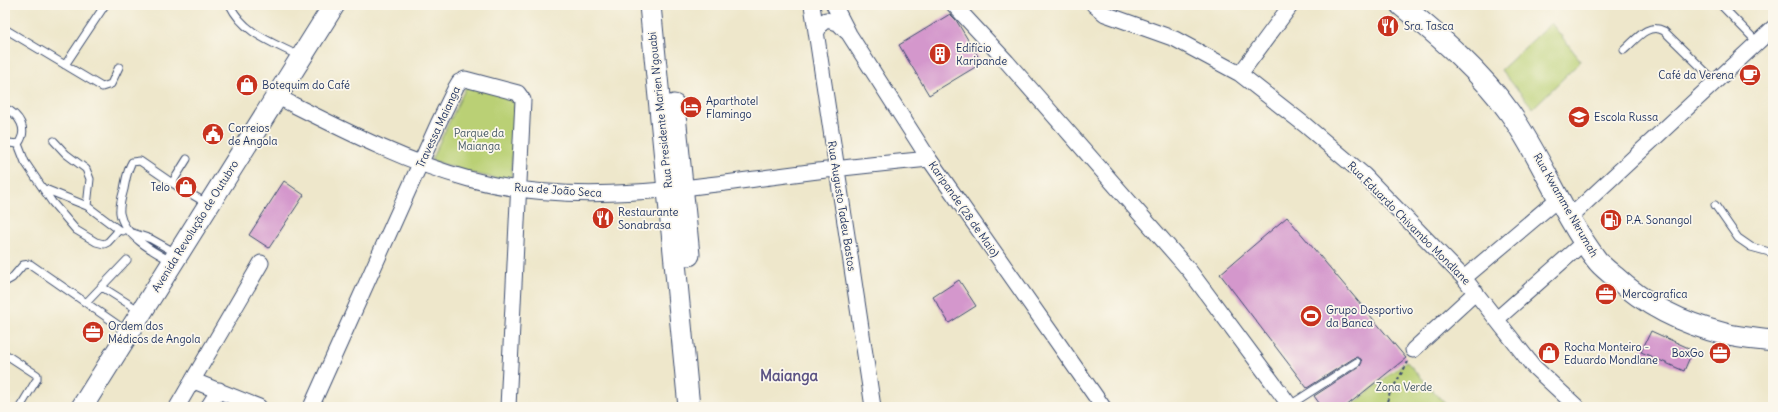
<svg xmlns="http://www.w3.org/2000/svg" width="1778" height="412" viewBox="0 0 1778 412" font-family="Delius,sans-serif">
<style>
.green{fill:#bad074;stroke:#6a8069}
.building{fill:#d497cc}
.lines{fill:none;stroke-linecap:round;stroke-linejoin:round}
.lane-casing{stroke:#3b4b6e;stroke-width:9}
.street-casing{stroke:#3b4b6e;stroke-width:17}
.secondary-casing{stroke:#3b4b6e;stroke-width:23}
.path{stroke:#3b4b6e;stroke-width:2;stroke-dasharray:3 3;stroke-linecap:butt}
.lane{stroke:#fff;stroke-width:7}
.street{stroke:#fff;stroke-width:15}
.secondary{stroke:#fff;stroke-width:21}
.labels{text-anchor:middle;dominant-baseline:central;stroke-width:3.5;stroke-linejoin:round;paint-order:stroke}
.poi-label{font-size:11px;fill:#1b2f5e;stroke:#fbf7ec;text-anchor:start}
.street-label{font-size:11px;fill:#1b2f5e;stroke:#fbf7ec}
.park-label{font-size:11px;fill:#435764;stroke:#fbf7ec}
.district-label{font-size:15px;font-weight:bold;fill:#5c5384;stroke:#fbf7ec}
</style>
<rect width="100%" height="100%" fill="#fbf7ec"/>
<filter id="ink" filterUnits="userSpaceOnUse"><feTurbulence type="fractalNoise" baseFrequency=".025" numOctaves="2"/><feDisplacementMap in="SourceGraphic" scale="8" xChannelSelector="R" yChannelSelector="G"/><feConvolveMatrix kernelMatrix="1 2 1 2 8 2 1 2 1" color-interpolation-filters="sRGB"/></filter>
<filter id="wash" filterUnits="userSpaceOnUse"><feTurbulence type="fractalNoise" baseFrequency=".012" numOctaves="4" result="noise"/><feDisplacementMap in="SourceGraphic" scale="16" xChannelSelector="R" yChannelSelector="G"/><feGaussianBlur stdDeviation="0.9" result="paint"/><feColorMatrix in="noise" values="0 0 0 0 0 0 0 0 0 0 0 0 0 0 0 0 0 1.4 0 .05"/><feComposite in="paint" operator="in"/></filter>
<g filter="url(#wash)">
<rect width="100%" height="100%" fill="#eee7cb"/>
<path class="green" d="M1551,23L1581,61L1533,108L1501,70Z
M467,85L515,98L511,182L471,173L431,160Z
M1406,361L1448,407H1350Z"/>
<g id="blocks">
<path class="building" d="M950,14L956,20L982,63L929,95L899,45Z
M284,181L304,195L269,248L249,235Z
M1287,217L1406,358L1345,407H1322L1314,396L1360,366L1362,362L1361,359L1357,357L1354,358L1307,388L1220,274Z
M959,280L976,306L949,323L933,297Z
M1651,331L1693,350L1684,371L1641,352Z"/>
</g>
</g>
<g filter="url(#ink)">
<use href="#blocks" fill-opacity="0" stroke="#3b4b6e" stroke-width="1"/>
<g class="lines">
<g class="lane-casing">
<path id="lane" d="M230,5C244,34 272,42 299,56
M1721,5L1757,42
M5,29L102,87L111,84L119,67
M1624,50C1636,40 1647,22 1664,31L1715,81
M65,65L105,5
M5,108C19,115 29,129 18,144
M5,139L9,143L18,144
M54,141L66,154L86,169L90,179L87,206
M18,144L25,162L52,202L76,230L96,242L104,244L108,242L119,230
M172,183L187,159
M45,189L87,206L119,230L123,231
M1715,205L1738,238L1751,247L1773,253
M133,233L151,239L176,253
M171,261C154,252 123,235 120,213C119,206 122,196 124,189C126,179 127,170 132,162L140,161L172,183L208,204
M5,282L12,278L23,265L30,264L128,332
M102,287L140,311
M86,303L127,260
M5,354L37,375V379L20,407
M1290,405L1357,362"/>
</g>
<g class="street-casing">
<path id="street" d="M812,5L873,407
M834,5L849,34L929,159L1103,407
M954,5L1007,62L1189,270L1291,407
M1094,5L1105,14L1175,39L1240,74L1305,125L1364,175L1464,278L1533,366L1577,407
M817,32L820,25L826,20L838,23L847,32
M1240,74L1291,5
M276,96C338,127 402,161 469,179C568,206 671,190 771,177C823,170 876,164 929,159
M1570,217L1773,28
M1464,278L1559,198
M1497,319L1584,242
M1413,350L1476,292
M194,381L259,407
M177,407L261,263
M208,407L219,390
M311,407L438,124L456,87L459,82L465,79L518,93L523,100L508,407"/>
</g>
<g class="secondary-casing">
<path id="secondary" d="M650,5L689,407
M1401,5C1439,36 1482,73 1510,113C1543,160 1562,214 1596,259C1601,266 1608,271 1614,276C1645,305 1684,324 1725,334C1740,338 1757,339 1773,341
M674,105L689,255
M82,407L334,5"/>
</g>
<path class="path" d="M1385,407L1390,393L1408,362"/>
<use href="#lane" class="lane"/>
<use href="#street" class="street"/>
<use href="#secondary" class="secondary"/>
</g>
</g>
<defs>
<g id="restaurant-disc" transform="scale(1.15)"><circle r="9.5" fill="#c8321e" stroke="#fbf7ec"/><path d="M-5-6h1v4h1v-4h1v4h1v-4h1v5L-1.5 .5V6h-2V.5L-5-1ZM5-6V6H3V1.5H1.5Q1.5-4 5-6Z" fill="#fff"/></g>
<g id="building-disc" transform="scale(1.15)"><circle r="9.5" fill="#c8321e" stroke="#fbf7ec"/><path d="M-4-6H4V6H1V3H-1V6H-4ZM-2.5-4.3h1.7v1.8h-1.7ZM.8-4.3h1.7v1.8H.8ZM-2.5-1h1.7V.8h-1.7ZM.8-1h1.7V.8H.8Z" fill="#fff"/></g>
<g id="cafe-disc" transform="scale(1.15)"><circle r="9.5" fill="#c8321e" stroke="#fbf7ec"/><path d="M-5.5-4.5H6V0H3Q3 3.5 0 3.5H-2.5Q-5.5 3.5-5.5 0ZM3-3.2v2h1.7v-2ZM-6 4.5H4V6H-6Z" fill="#fff"/></g>
<g id="shop-disc" transform="scale(1.15)"><circle r="9.5" fill="#c8321e" stroke="#fbf7ec"/><path d="M-5-2.5h2.3a2.7 3.5 0 0 1 5.4 0H5L5.5 6h-11ZM-1.5-2.5h3a1.5 2.3 0 0 0-3 0Z" fill="#fff"/></g>
<g id="hotel-disc" transform="scale(1.15)"><circle r="9.5" fill="#c8321e" stroke="#fbf7ec"/><path d="M-6-4.5h1.5V1H6V5H4.5V3h-9V5H-6ZM-4 0a1.8 1.8 0 1 1 3.6 0ZM.5 0V-2.5h3Q6-2.5 6 0Z" fill="#fff"/></g>
<g id="school-disc" transform="scale(1.15)"><circle r="9.5" fill="#c8321e" stroke="#fbf7ec"/><path d="M0-5L7-2L0 1L-7-2ZM-4 1L0 2.5L4 1V4Q0 6-4 4Z" fill="#fff"/></g>
<g id="civic-disc" transform="scale(1.15)"><circle r="9.5" fill="#c8321e" stroke="#fbf7ec"/><path d="M-.6-6.5H3V-4.5H.6V-3L4-1V1h2V6H-6V1h2V-1L-.6-3ZM-1.2 2.5V6h2.4V2.5Z" fill="#fff"/></g>
<g id="fuel-disc" transform="scale(1.15)"><circle r="9.5" fill="#c8321e" stroke="#fbf7ec"/><path d="M-5.5-6h7V0h2V4h1.3V-2.5L3-4.5l.8-.8L6-3V5H2.5V1h-1V6h-7ZM-4.2-4.7v3.2H.2V-4.7Z" fill="#fff"/></g>
<g id="office-disc" transform="scale(1.15)"><circle r="9.5" fill="#c8321e" stroke="#fbf7ec"/><path d="M-6-3h4V-5.5h4V-3h4V5H-6ZM-1-4.5V-3h2v-1.5ZM-6 0V1H6V0Z" fill="#fff"/></g>
<g id="stadium-disc" transform="scale(1.15)"><circle r="9.5" fill="#c8321e" stroke="#fbf7ec"/><path d="M0-5a6.5 5 0 1 0 0 10a6.5 5 0 1 0 0-10ZM-3.5-1.8h7v3.6h-7Z" fill="#fff"/></g>
</defs>
<g fill-rule="evenodd">
<use href="#restaurant-disc" x="1388" y="26"/>
<use href="#building-disc" x="940" y="54"/>
<use href="#cafe-disc" x="1750" y="75"/>
<use href="#shop-disc" x="247" y="85"/>
<use href="#hotel-disc" x="691" y="107"/>
<use href="#school-disc" x="1579" y="117"/>
<use href="#civic-disc" x="213" y="134"/>
<use href="#shop-disc" x="186" y="187"/>
<use href="#restaurant-disc" x="603" y="218"/>
<use href="#fuel-disc" x="1611" y="220"/>
<use href="#office-disc" x="1606" y="294"/>
<use href="#stadium-disc" x="1311" y="316"/>
<use href="#office-disc" x="93" y="332"/>
<use href="#shop-disc" x="1549" y="353"/>
<use href="#office-disc" x="1720" y="353"/>
</g>
<g class="labels">
<g class="poi-label">
<text x="1404" y="26">Sra. Tasca</text>
<text x="956" y="48">Edifício<tspan x="956" dy="13">Karipande</tspan></text>
<text x="1734" y="75" text-anchor="end">Café da Verena</text>
<text x="262" y="85">Botequim do Café</text>
<text x="706" y="101">Aparthotel<tspan x="706" dy="13">Flamingo</tspan></text>
<text x="1594" y="117">Escola Russa</text>
<text x="228" y="128">Correios<tspan x="228" dy="13">de Angola</tspan></text>
<text x="170" y="187" text-anchor="end">Telo</text>
<text x="618" y="212">Restaurante<tspan x="618" dy="13">Sonabrasa</tspan></text>
<text x="1626" y="220">P.A. Sonangol</text>
<text x="1622" y="294">Mercografica</text>
<text x="1326" y="310">Grupo Desportivo<tspan x="1326" dy="13">da Banca</tspan></text>
<text x="108" y="326">Ordem dos<tspan x="108" dy="13">Médicos de Angola</tspan></text>
<text x="1564" y="347">Rocha Monteiro -<tspan x="1564" dy="13">Eduardo Mondlane</tspan></text>
<text x="1704" y="353" text-anchor="end">BoxGo</text>
</g>
<g class="street-label">
<text transform="translate(660 110) rotate(-96)">Rua Presidente Marien N'gouabi</text>
<text transform="translate(438 127) rotate(-65)">Travessa Maianga</text>
<text transform="translate(558 190) rotate(4)">Rua de João Seca</text>
<text transform="translate(1566 205) rotate(60)">Rua Kwamme Nkrumah</text>
<text transform="translate(842 206) rotate(81)">Rua Augusto Tadeu Bastos</text>
<text transform="translate(964 209) rotate(55)">Karipande (28 de Maio)</text>
<text transform="translate(1409 223) rotate(45)">Rua Eduardo Chivambo Mondlane</text>
<text transform="translate(195 226) rotate(-58)">Avenida Revolução de Outubro</text>
</g>
<g class="park-label">
<text x="479" y="133">Parque da<tspan x="479" dy="13">Maianga</tspan></text>
<text x="1404" y="387">Zona Verde</text>
</g>
<g class="district-label">
<text x="789" y="375">Maianga</text>
</g>
</g>
<rect width="1778" height="412" fill="none" stroke="#fbf7ec" stroke-width="20"/>
</svg>
